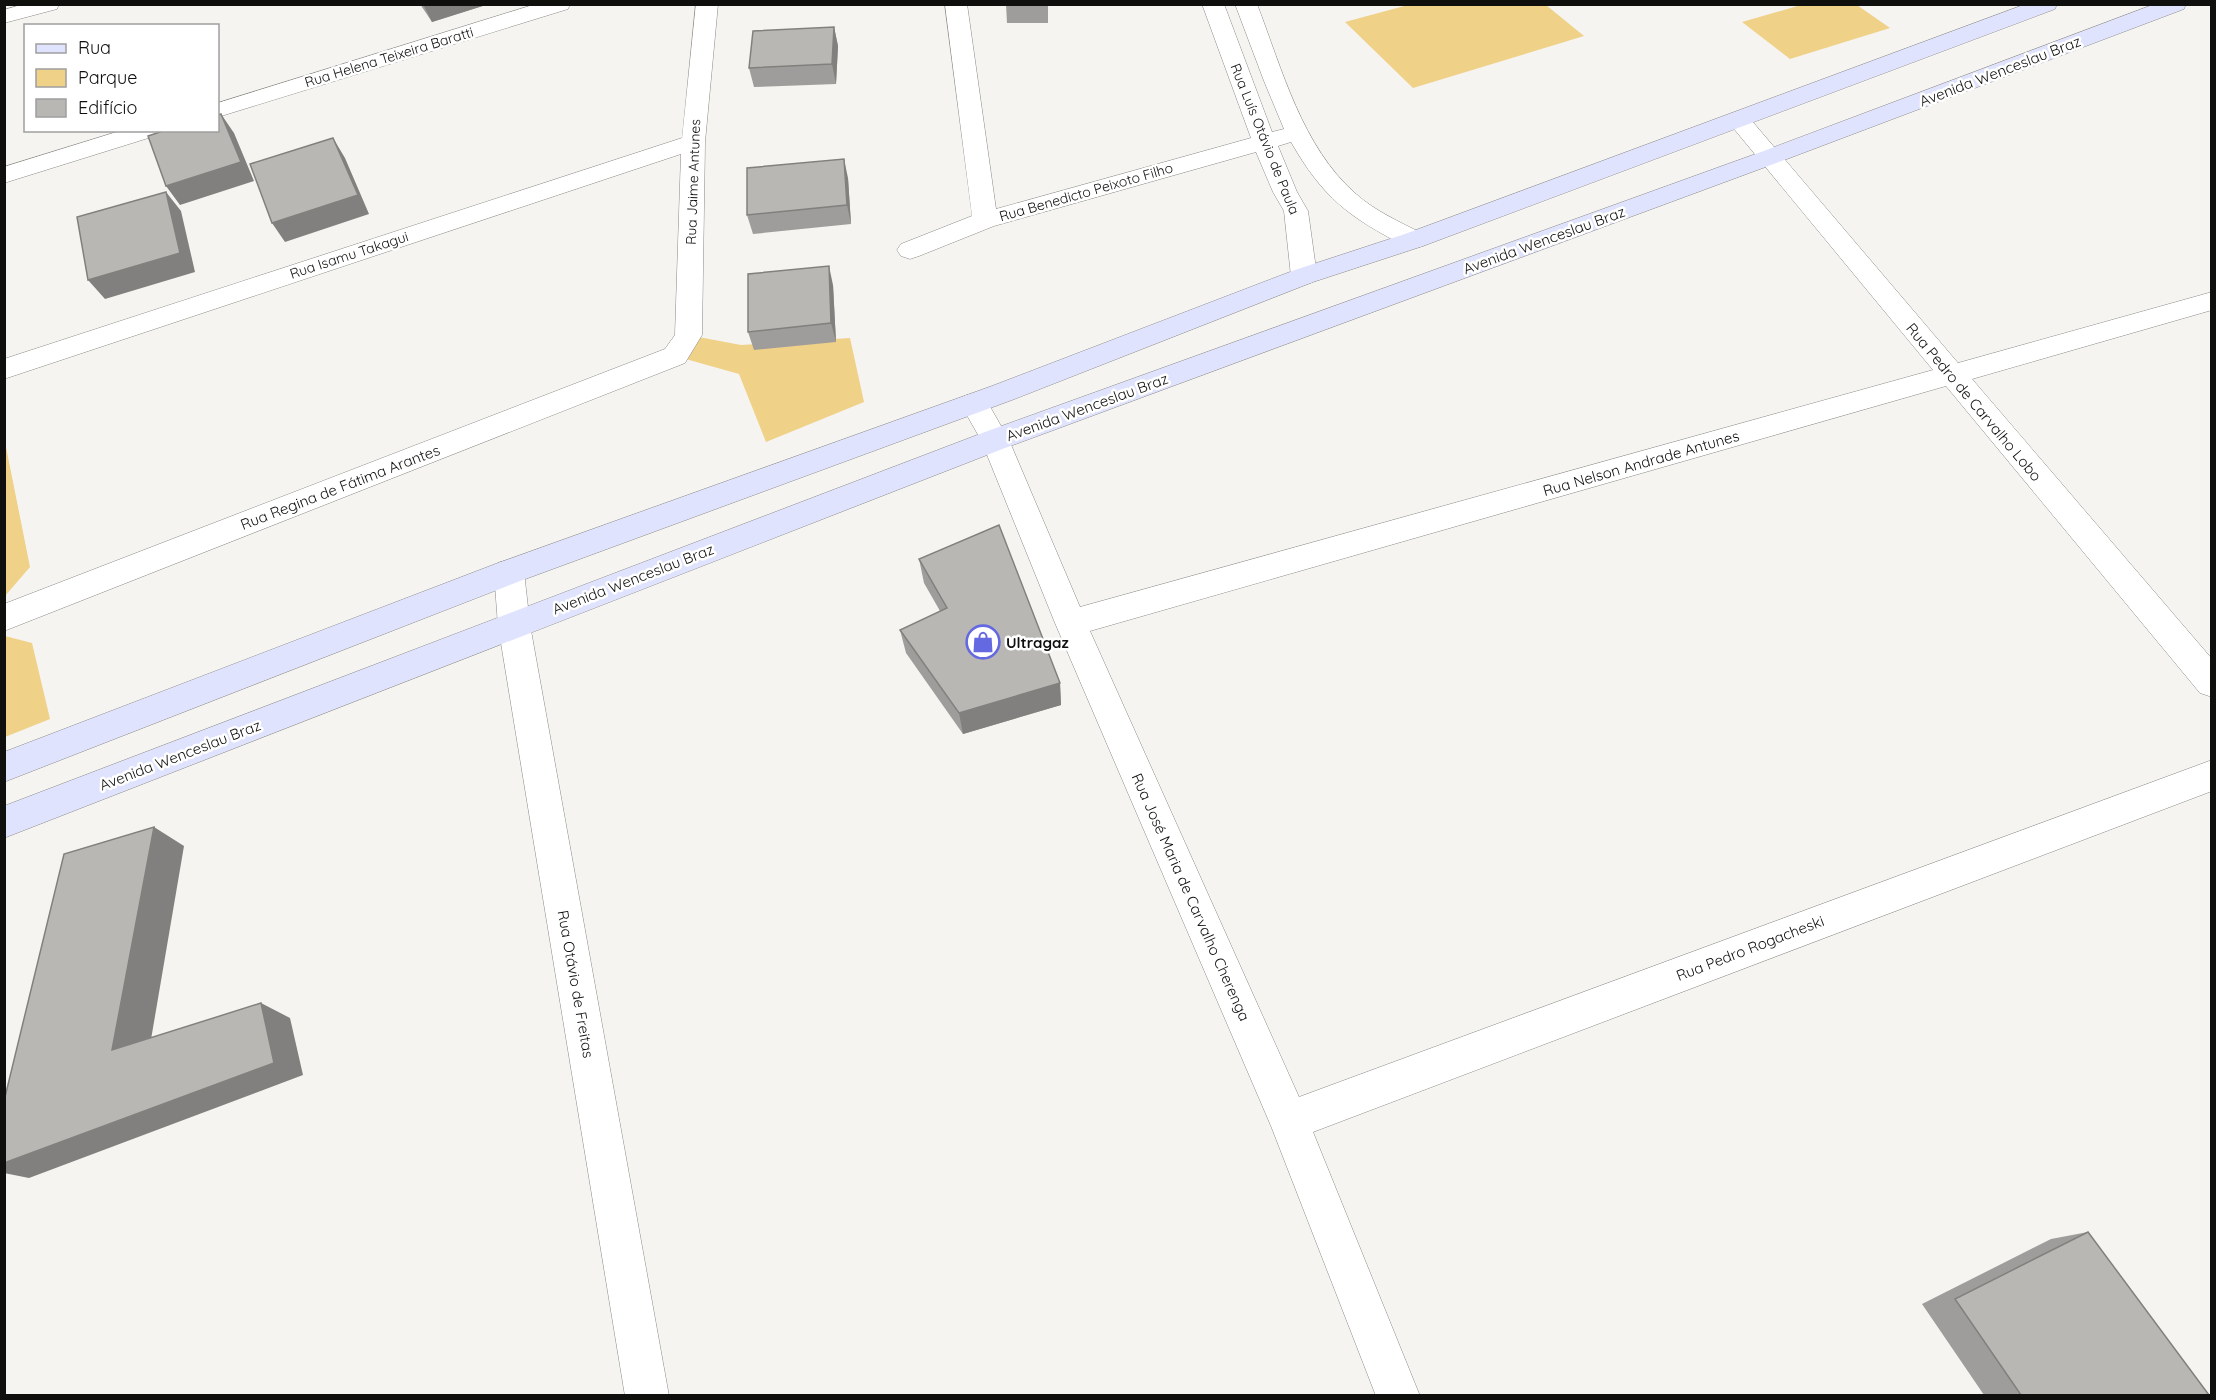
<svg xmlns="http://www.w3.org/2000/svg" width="2216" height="1400" viewBox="0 0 2216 1400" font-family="Quicksand,sans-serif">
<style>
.green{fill:#f0d188}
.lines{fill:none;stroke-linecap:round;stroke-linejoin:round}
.street-casing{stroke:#8a8986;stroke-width:1}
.secondary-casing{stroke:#8a8986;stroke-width:1}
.street{fill:#fff;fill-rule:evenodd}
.secondary{fill:#e0e3fe;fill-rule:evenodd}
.wall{fill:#9f9d9b}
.shaded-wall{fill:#82807e}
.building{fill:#b9b7b4;stroke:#82807e;stroke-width:1.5}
.labels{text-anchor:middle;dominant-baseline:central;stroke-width:5;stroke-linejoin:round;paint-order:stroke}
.far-street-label{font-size:14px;fill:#0f0f0e;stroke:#fff}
.street-label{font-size:15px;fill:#0f0f0e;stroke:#fff}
.poi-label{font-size:15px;font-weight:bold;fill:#0f0f0e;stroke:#fff;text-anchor:start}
</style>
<rect width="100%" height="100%" fill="#f5f4f1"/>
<path class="green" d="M1408,5H1546L1584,36L1413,88L1345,22Z
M1857,5L1890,28L1790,59L1742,22L1801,5Z
M688,335L741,345L850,338L864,402L766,442L739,374L675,356Z
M4,437L30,567L5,596H4Z
M5,636L32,643L50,719L5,737Z"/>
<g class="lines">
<g class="street-casing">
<path id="street" d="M24,4H59L57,9L4,23V10Z
M536,4H570L568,9L218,117V103Z
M696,4H718L705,142L702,335L685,363L4,631V604L665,349L675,335L681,154L4,379V359L682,138Z
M945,4H967L996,209L1251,138L1202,4H1224L1272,132L1284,129L1264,81L1235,4H1257C1282,69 1302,147 1356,194C1375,211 1400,222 1423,234L1427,240L1423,246L1414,248L1405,246C1349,217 1323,198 1291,142L1278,146L1297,192L1308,211L1317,276L1313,282L1304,285L1295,282L1291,276L1284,211L1273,192L1256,152L994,226L919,256L910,259L901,256L897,250L901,244L972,216Z
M1738,112L1746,114L1958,363L2212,292V310L1972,379L2212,659V697L2200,693L1946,386L1090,631L1299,1097L2212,760V791L1313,1132L1420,1396H1376L1271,1126L1055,623L981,440L960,403L964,396L974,393L984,396L1009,440L1080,607L1933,370L1730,124L1726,119L1730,114Z
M123,130H161L158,135L4,183V167Z
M509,560L520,563L524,572L530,625L669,1396H625L498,625L494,572L498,563Z"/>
</g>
<g class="secondary-casing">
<path id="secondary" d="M2026,4H2057L2055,9L1423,246L1313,282L1012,400L520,581L4,782V752L498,563L992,386L1295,270L1405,234Z
M2155,4H2186L2184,9L1779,162L1005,448L4,838V806L985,432L1761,152Z"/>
</g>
<use href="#street" class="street"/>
<use href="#secondary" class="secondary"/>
</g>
<path class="wall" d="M420,4H489L432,22Z
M1006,4H1048V23H1007Z
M834,27L838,46L836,84L754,87L749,68Z
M848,178L851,224L753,234L747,215Z
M833,285L836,342L754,350L748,332Z
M919,559L1060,683L1061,705L963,734L906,653L900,630L940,611L924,583Z
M2088,1232L2209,1395H1984L1922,1304L2051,1239Z"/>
<path class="shaded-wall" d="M423,4H489L432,22Z
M834,27L838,46L836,84L832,64Z
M221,114L234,133L254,181L180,205L166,186Z
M333,138L345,158L369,214L285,242L272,223Z
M844,159L848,178L851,224L847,205Z
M166,192L181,211L195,272L105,299L88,280Z
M829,266L833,285L836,342L831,323Z
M1060,683L1061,705L963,734L959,713Z
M154,827L184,846L147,1063L112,1050Z
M261,1003L290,1018L303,1075L29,1178L4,1173V1163Z"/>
<path class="building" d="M834,27L832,64L749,68L753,31Z
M221,114L241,162L166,186L148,136L166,130H218V115Z
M333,138L358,195L272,223L250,164Z
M844,159L847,205L747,215V168Z
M166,192L180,253L88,280L77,217Z
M829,266L831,323L748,332V274Z
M999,525L1060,683L959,713L900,630L947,608L919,559Z
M154,827L112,1050L261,1003L274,1063L4,1163V1101L64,854Z
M2088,1232L2209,1395H2021L1955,1299Z"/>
<defs>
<g id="shop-ring" transform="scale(1.725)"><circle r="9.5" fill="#fff" stroke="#6469e1" stroke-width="1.5"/><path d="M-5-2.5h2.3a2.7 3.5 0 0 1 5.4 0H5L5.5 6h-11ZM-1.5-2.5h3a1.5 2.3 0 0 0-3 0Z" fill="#6469e1"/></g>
</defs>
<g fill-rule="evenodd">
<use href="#shop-ring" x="983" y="642"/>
</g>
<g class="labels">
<g class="far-street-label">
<text transform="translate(389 57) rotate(-17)">Rua Helena Teixeira Baratti</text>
<text transform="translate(1265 139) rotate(68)">Rua Luís Otávio de Paula</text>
<text transform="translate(693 182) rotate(-88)">Rua Jaime Antunes</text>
<text transform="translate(1086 192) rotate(-16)">Rua Benedicto Peixoto Filho</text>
<text transform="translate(349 255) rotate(-18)">Rua Isamu Takagui</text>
</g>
<g class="street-label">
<text transform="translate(2000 71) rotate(-21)">Avenida Wenceslau Braz</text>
<text transform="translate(1544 240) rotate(-20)">Avenida Wenceslau Braz</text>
<text transform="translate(1974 402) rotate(50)">Rua Pedro de Carvalho Lobo</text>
<text transform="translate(1087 407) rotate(-20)">Avenida Wenceslau Braz</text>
<text transform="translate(1641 463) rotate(-16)">Rua Nelson Andrade Antunes</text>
<text transform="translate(340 487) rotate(-21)">Rua Regina de Fátima Arantes</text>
<text transform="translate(633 579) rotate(-21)">Avenida Wenceslau Braz</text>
<text transform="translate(180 755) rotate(-21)">Avenida Wenceslau Braz</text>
<text transform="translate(1191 897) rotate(66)">Rua José Maria de Carvalho Cherenga</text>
<text transform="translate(1750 948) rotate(-21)">Rua Pedro Rogacheski</text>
<text transform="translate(576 984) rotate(80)">Rua Otávio de Freitas</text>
</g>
<g class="poi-label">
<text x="1006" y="642">Ultragaz</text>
</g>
</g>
<rect width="2216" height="1400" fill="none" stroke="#0f0f0e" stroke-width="12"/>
<rect x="24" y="24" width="195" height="108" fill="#ffffff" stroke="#9f9f9f" stroke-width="1.5"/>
<rect x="36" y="44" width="30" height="9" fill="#e0e3fe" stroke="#9f9f9f" stroke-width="1.5"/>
<text x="78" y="54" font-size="18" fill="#0f0f0e">Rua</text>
<rect x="36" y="69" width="30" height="18" fill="#f0d188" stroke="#9f9f9f" stroke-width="1.5"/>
<text x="78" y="84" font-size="18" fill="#0f0f0e">Parque</text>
<rect x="36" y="99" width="30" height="18" fill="#b9b7b4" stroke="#9f9f9f" stroke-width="1.5"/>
<text x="78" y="114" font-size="18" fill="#0f0f0e">Edifício</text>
</svg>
